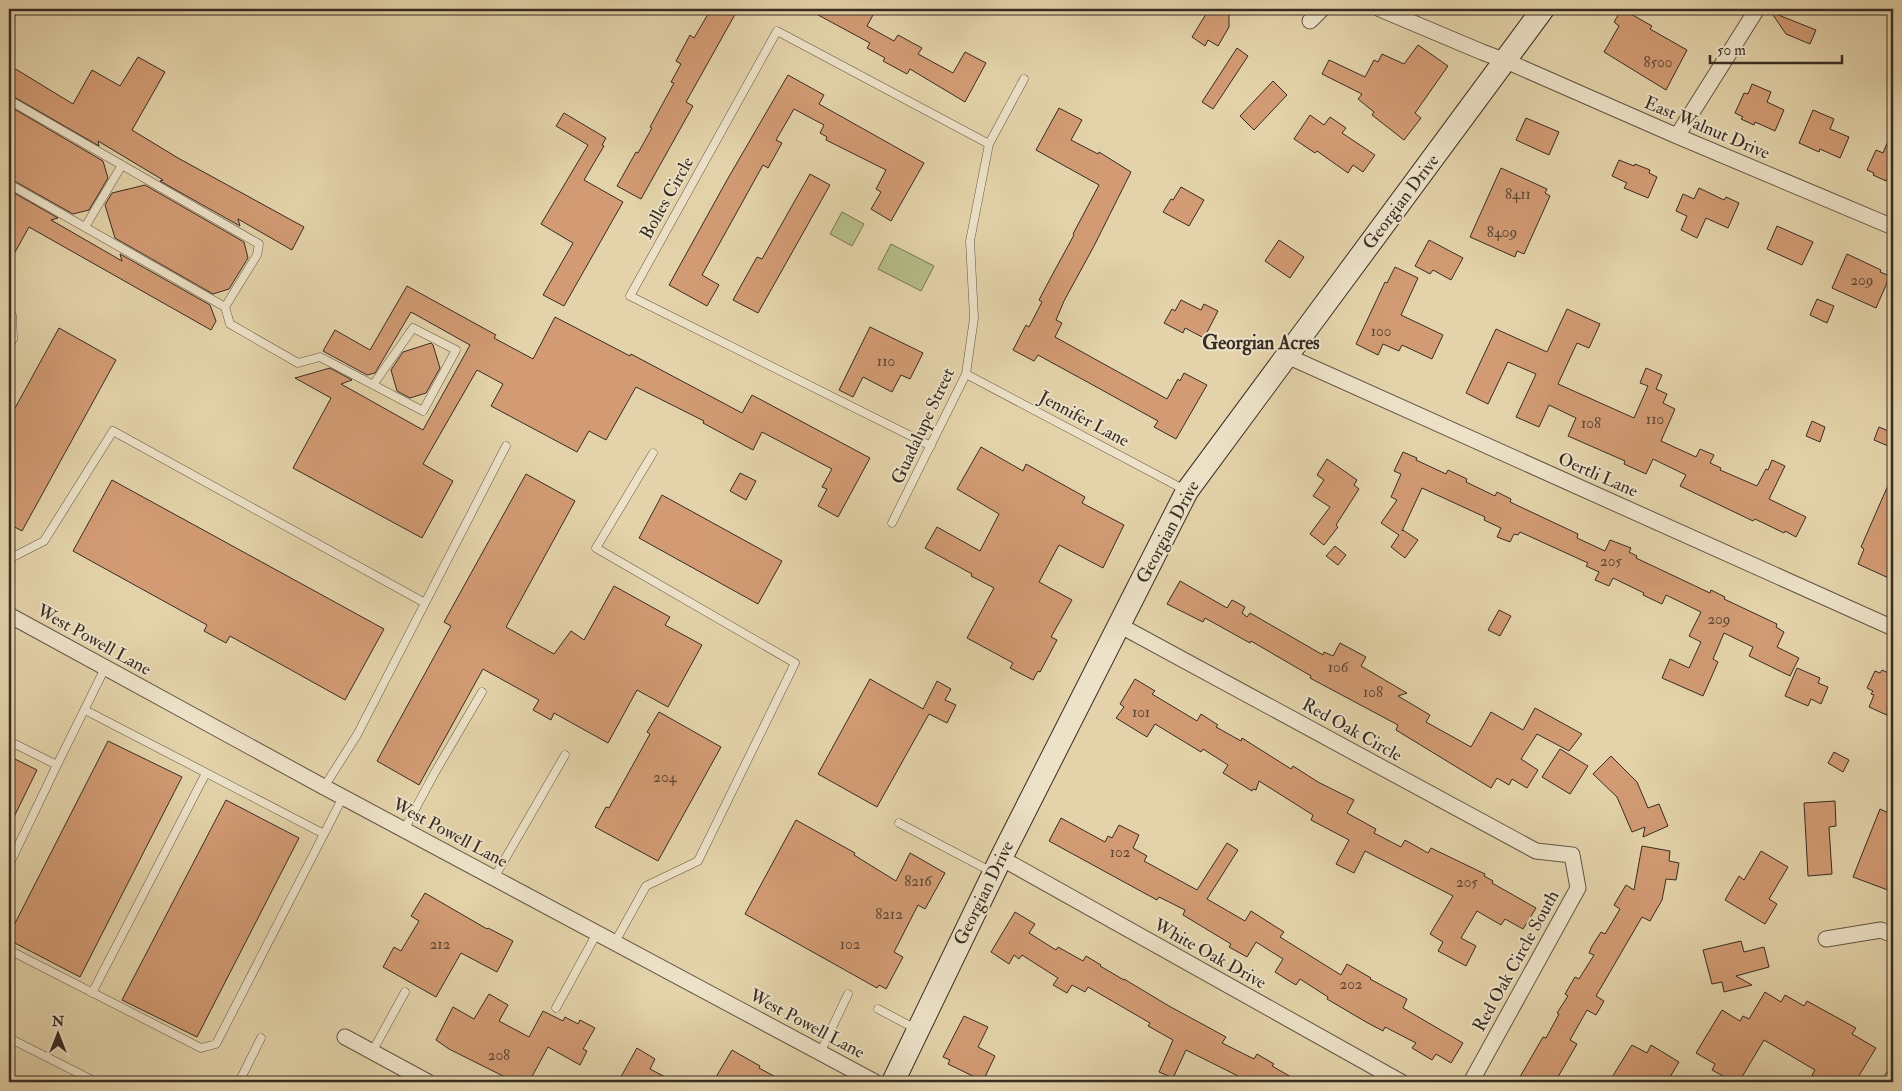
<svg xmlns="http://www.w3.org/2000/svg" width="1902" height="1091" viewBox="0 0 1902 1091" font-family="'IM FELL Double Pica',serif">
<style>
.green{fill:#b6bc87;stroke:#777455}
.building{fill:#d29b74;stroke:#382c23}
.lines{fill:none;stroke-linecap:round;stroke-linejoin:round}
.lane-casing{stroke:#635645;stroke-width:9}
.street-casing{stroke:#635645;stroke-width:17}
.secondary-casing{stroke:#382c23;stroke-width:24}
.lane{stroke:#ede2c8;stroke-width:8}
.street{stroke:#ede2c8;stroke-width:15}
.secondary{stroke:#ede2c8;stroke-width:22}
.labels{text-anchor:middle;dominant-baseline:central;stroke-width:4;stroke-linejoin:round;paint-order:stroke}
.number-label{font-size:15px;fill:#5e4837}
.street-label{font-size:18px;fill:#382c23;stroke:#ede2c8}
.neighbourhood-label{font-size:19px;font-weight:bold;fill:#382c23;stroke:#ede2c8}
</style>
<rect width="100%" height="100%" fill="#e4d3aa"/>
<filter id="stains"><feTurbulence type="fractalNoise" baseFrequency=".004" numOctaves="4"/><feColorMatrix values="0 0 0 0 .2 0 0 0 0 .09 0 0 0 0 .02 0 0 0 .5 -.17"/></filter>
<radialGradient id="worn" r=".72"><stop offset=".6" stop-color="#630" stop-opacity="0"/><stop offset="1" stop-color="#630" stop-opacity=".3"/></radialGradient>
<path class="green" d="M842,212L864,224L852,246L830,234Z
M891,244L934,266L921,291L878,269Z"/>
<path class="building" d="M711,9H738L686,102L693,106L641,199L617,186L636,152L638,153L652,128L650,127L674,83L671,82L681,64L676,61L690,35L694,38Z
M807,9H863L873,15L867,26L894,41L898,35L922,48L918,54L953,73L965,52L986,63L965,102L910,69L907,74L883,61L885,58L867,48L870,43Z
M1209,9H1229V27L1218,46L1208,40L1205,46L1192,37Z
M1622,9L1652,26L1650,29L1687,50L1666,90L1604,52L1619,26L1614,22Z
M1771,12L1816,30L1810,44L1786,34Z
M1418,45L1448,66L1415,113L1421,118L1404,140L1372,115L1374,112L1358,99L1362,94L1322,74L1329,60L1365,77L1374,60L1378,62L1382,54L1404,64Z
M1237,48L1248,56L1213,109L1202,102Z
M138,57L165,72L132,130L178,158L304,227L292,250L238,219L240,226L160,181L163,180L98,141L99,146L9,94V65L73,104L92,70L120,86Z
M788,75L824,95L819,104L924,163L891,221L871,209L881,192L876,189L886,170L826,140L827,137L820,133L824,125L794,109L776,140L782,143L768,168L763,165L702,275L719,285L707,306L669,285L727,180Z
M1273,81L1287,95L1254,130L1240,116Z
M1752,84L1771,92L1767,102L1784,110L1775,131L1755,122L1754,125L1741,119L1743,117L1735,113L1744,93L1748,94Z
M9,106L103,161L108,178L89,210L73,214L9,178Z
M1059,108L1082,120L1071,140L1098,154L1099,152L1131,172L1094,246L1064,301L1056,320L1062,323L1055,337L1167,399L1178,379L1180,381L1184,373L1207,385L1176,439L1154,427L1158,421L1091,384L1038,355L1034,361L1013,350L1026,325L1029,327L1042,302L1039,300L1050,279L1074,235L1073,234L1099,185L1036,150Z
M1813,110L1834,119L1830,129L1849,137L1840,158L1820,149L1819,152L1799,143Z
M564,113L606,138L602,145L604,146L584,180L623,202L564,306L543,295L573,243L541,224L588,145L556,126Z
M1310,115L1324,125L1330,117L1346,128L1342,133L1375,155L1363,172L1353,165L1348,173L1317,151L1315,153L1294,139Z
M1526,118L1559,132L1549,155L1516,140Z
M1893,129V182L1887,179L1886,181L1873,175L1874,173L1867,170L1876,150L1883,153Z
M1619,160L1634,166L1635,164L1650,170L1649,173L1657,177L1648,198L1624,188L1627,183L1612,176Z
M1501,168L1547,189L1545,193L1550,196L1524,254L1517,251L1515,257L1470,237Z
M810,174L830,185L758,313L733,300L757,257L762,259Z
M145,185L244,242L248,258L229,289L213,294L115,238L105,205L112,193Z
M1181,187L1204,200L1189,226L1163,212L1171,199L1173,200Z
M1699,188L1724,200L1726,197L1739,203L1728,228L1706,218L1697,238L1681,230L1687,216L1676,211L1683,194L1694,199Z
M9,190L58,218L51,220L122,261L120,254L210,305L216,321L211,330L29,227L9,263Z
M1777,226L1813,242L1802,265L1767,249Z
M1279,240L1304,257L1290,278L1265,261Z
M1429,240L1463,258L1451,280L1433,270L1430,274L1415,266Z
M1847,254L1881,270L1880,272L1890,276L1876,308L1832,288Z
M1395,267L1418,278L1401,315L1443,335L1432,359L1402,345L1399,351L1383,344L1378,355L1356,344L1385,282L1387,283Z
M407,286L496,335L494,338L533,359L555,317L630,356L631,354L742,413L752,395L870,458L838,517L818,506L827,489L822,487L832,469L762,432L753,450L703,423L704,421L636,387L606,440L589,431L577,452L491,406L503,384L477,370L423,464L453,481L422,538L293,468L331,398L295,378L330,368L352,380L341,384L423,430L470,345L411,312L375,373L367,375L323,351L335,330L370,350Z
M1817,299L1834,306L1827,323L1810,315Z
M1181,300L1201,310L1204,304L1218,311L1204,338L1185,328L1183,333L1164,323L1172,309L1175,311Z
M1567,309L1600,324L1589,348L1577,343L1558,384L1634,418L1648,386L1640,383L1646,368L1662,375L1656,389L1667,394L1663,403L1675,409L1661,441L1696,457L1700,449L1714,455L1710,463L1721,468L1720,470L1757,486L1766,469L1768,470L1772,460L1785,466L1769,499L1806,517L1796,537L1785,531L1784,533L1755,519L1753,521L1680,486L1686,475L1653,459L1646,474L1624,464L1625,461L1568,436L1576,418L1549,405L1539,427L1516,417L1536,374L1508,362L1488,404L1466,393L1496,329L1547,352Z
M870,327L923,353L910,379L901,375L892,392L863,377L853,397L839,390Z
M59,328L116,360L22,531L9,524V419Z
M431,343L433,345L440,368L426,393L410,398L397,391L391,370L403,352Z
M1812,421L1825,427L1820,442L1806,436Z
M1879,427L1893,433V448L1874,440Z
M981,447L1023,471L1026,464L1085,497L1082,503L1124,525L1103,568L1059,545L1039,582L1072,600L1051,637L1057,640L1040,672L1038,671L1033,680L1010,668L1013,663L967,638L994,588L971,576L972,574L925,548L937,527L980,551L999,514L957,489Z
M1403,452L1417,458L1416,460L1446,474L1448,470L1467,479L1466,482L1495,496L1497,492L1511,499L1510,502L1578,534L1577,538L1605,551L1610,540L1631,548L1629,552L1637,556L1636,558L1710,593L1711,590L1725,597L1724,599L1777,624L1776,627L1784,632L1777,647L1799,658L1790,676L1749,656L1753,647L1724,633L1713,659L1718,662L1703,696L1662,678L1670,659L1689,668L1701,642L1689,636L1701,612L1666,595L1662,604L1643,595L1644,593L1613,578L1609,586L1595,580L1599,572L1586,566L1588,563L1520,532L1518,535L1514,534L1510,542L1497,537L1501,528L1484,520L1485,517L1422,488L1402,531L1403,530L1418,540L1405,558L1391,547L1399,535L1381,523L1397,500L1391,497L1401,474L1394,471Z
M1327,459L1357,480L1354,485L1359,489L1336,525L1338,527L1324,545L1310,534L1330,507L1313,496L1324,480L1317,475Z
M740,473L756,481L746,500L730,491Z
M526,474L575,501L506,627L554,654L571,631L584,640L614,586L670,617L665,625L702,645L668,707L637,690L608,743L554,713L551,720L533,710L539,700L483,669L419,785L377,761L451,626L444,622Z
M1893,474V580L1858,564L1864,549L1861,547Z
M112,480L384,629L345,700L230,636L226,643L204,631L207,625L73,551Z
M662,495L782,561L758,604L639,538Z
M1335,546L1346,555L1338,565L1326,556Z
M1180,581L1227,608L1232,600L1245,607L1242,613L1247,617L1250,613L1323,655L1324,652L1333,656L1340,643L1366,657L1361,666L1407,693L1398,696L1430,715L1426,722L1471,747L1491,712L1523,730L1535,708L1582,734L1569,751L1537,734L1521,759L1538,770L1527,788L1512,779L1509,785L1497,778L1491,788L1396,730L1398,725L1310,678L1311,676L1251,641L1250,643L1205,618L1203,622L1167,604Z
M1499,610L1511,616L1500,636L1488,630Z
M1797,668L1820,678L1818,683L1828,687L1821,704L1811,699L1808,706L1785,696Z
M1882,670L1893,675V707L1889,716L1869,707L1874,695L1871,694L1873,691L1867,688L1875,671L1880,673Z
M870,679L923,709L937,681L951,689L945,700L956,705L947,723L929,714L877,807L818,774Z
M1135,679L1155,691L1152,694L1197,721L1201,714L1218,725L1216,727L1241,741L1242,738L1291,769L1293,766L1318,782L1354,800L1347,813L1376,829L1374,833L1401,847L1405,840L1428,853L1431,848L1485,874L1484,876L1493,881L1492,883L1536,908L1523,929L1505,919L1501,925L1477,911L1461,938L1476,946L1466,966L1438,951L1443,942L1430,934L1453,896L1365,851L1354,873L1336,864L1349,840L1311,820L1313,815L1259,781L1256,790L1253,789L1252,791L1223,773L1228,765L1203,749L1201,752L1155,724L1147,737L1116,718L1124,707L1120,704Z
M659,712L721,747L658,861L595,827L606,807L609,808L650,734L647,732Z
M108,741L182,777L80,977L9,940V935Z
M1560,749L1588,766L1570,794L1542,777Z
M1834,752L1849,760L1843,772L1828,763Z
M9,756L37,770L9,827Z
M1611,756L1637,782L1648,808L1659,804L1668,826L1643,837L1645,827L1632,832L1617,797L1593,774Z
M226,800L299,838L197,1037L122,1000Z
M1835,801L1836,826L1829,827L1832,874L1808,876L1804,803Z
M1880,809L1893,815V892L1853,877Z
M1061,818L1105,842L1108,836L1112,838L1119,825L1139,835L1133,848L1147,856L1144,861L1197,890L1227,843L1238,850L1207,899L1245,921L1251,911L1284,932L1280,937L1341,975L1347,964L1371,978L1370,979L1407,999L1403,1008L1463,1043L1451,1063L1436,1054L1432,1060L1412,1048L1416,1043L1385,1027L1383,1031L1366,1022L1327,999L1328,997L1300,979L1296,985L1291,982L1275,972L1283,959L1256,942L1247,957L1229,947L1231,944L1183,915L1185,910L1159,897L1157,900L1049,841Z
M796,820L855,853L854,855L896,881L910,853L945,873L925,909L918,905L894,952L903,957L886,989L879,985L877,988L745,914Z
M1642,846L1670,851L1669,861L1679,863L1676,880L1666,879L1662,900L1650,921L1642,917L1596,996L1604,1001L1596,1015L1587,1010L1570,1040L1577,1044L1555,1082H1517L1543,1037L1546,1038L1559,1014L1557,1013L1568,996L1565,994L1575,977L1579,979L1594,955L1589,953L1592,946L1601,932L1605,934L1620,909L1614,905L1626,885L1634,890Z
M1761,851L1788,867L1769,899L1777,904L1765,924L1725,900L1739,876L1744,880Z
M425,893L487,929L488,928L513,941L497,972L461,953L436,997L383,967L394,947L401,951L419,921L411,916Z
M1015,912L1035,924L1029,933L1056,950L1058,947L1083,961L1086,956L1101,965L1100,966L1124,980V979L1169,1006L1226,1037L1222,1043L1254,1059L1257,1054L1274,1064L1272,1066L1300,1082H1250L1186,1050L1173,1078L1159,1072L1173,1040L1148,1026L1150,1023L1088,987L1085,992L1072,985L1067,993L1053,985L1058,978L1022,955L1019,959L1014,955L1009,964L991,952Z
M1741,941L1744,952L1764,947L1769,967L1736,976L1752,985L1724,992L1722,982L1712,984L1703,950Z
M1765,992L1781,1002L1785,995L1804,1006L1807,1001L1856,1028L1852,1034L1876,1048L1855,1082H1837L1829,1077L1824,1082L1812,1075L1815,1070L1764,1040L1739,1082H1734L1712,1070L1715,1064L1696,1053L1722,1010L1740,1021L1743,1016L1749,1019Z
M489,994L508,1005L499,1021L529,1037L543,1011L563,1021L565,1017L578,1024L580,1020L595,1028L583,1049L587,1051L580,1065L548,1047L529,1082H515L449,1049L436,1040L453,1007L474,1019Z
M964,1016L988,1027L978,1047L995,1056L983,1081L948,1064L950,1060L943,1057Z
M1632,1045L1647,1053L1651,1045L1679,1062L1667,1082H1609Z
M637,1048L655,1059L650,1069L675,1082H618Z
M732,1050L760,1066L759,1068L785,1082H713Z"/>
<g class="lines">
<g class="lane-casing">
<path id="lane" d="M9,19L14,9
M9,100L259,244L257,255L225,307L9,184
M85,227L122,165
M225,307L230,324L298,363L320,357L423,411L456,350L413,328L373,385
M9,313L12,315L13,339L9,345
M966,374L1185,490
M931,446L630,296L777,31L989,144
M892,523L966,374L974,318L970,241L989,144L1024,79
M9,559L44,541L113,431L425,603
M85,710L324,834
M9,741L57,765L105,668
M324,787L357,735L506,446
M899,823L992,872
M404,830L434,774L482,692
M9,865L57,765
M494,878L565,755
M615,942L646,886L698,861L795,663L596,548L653,453
M9,950L201,1048L216,1044L343,797
M92,993L206,773
M556,1008L597,933
M878,1009L916,1029
M9,1038L96,1082
M372,1052L405,992
M820,1053L848,994
M239,1082L261,1038"/>
</g>
<g class="street-casing">
<path id="street" d="M1380,9L1482,52L1506,61L1677,136L1893,227
M1310,21L1322,9
M1677,136L1757,9
M1287,356L1893,628
M9,615L324,787L875,1082
M1119,625L1536,851L1572,855L1578,888L1471,1082
M1001,858L1401,1082
M1826,939L1881,930L1893,935
M345,1037L428,1082
M1890,1082L1893,1077"/>
</g>
<g class="secondary-casing">
<path id="secondary" d="M893,1082L1001,858L1187,491L1543,9"/>
</g>
<use href="#lane" class="lane"/>
<use href="#street" class="street"/>
<use href="#secondary" class="secondary"/>
</g>
<g class="labels">
<g class="number-label">
<text x="1658" y="62">8500</text>
<text x="1518" y="194">8411</text>
<text x="1502" y="232">8409</text>
<text x="1862" y="280">209</text>
<text x="1381" y="331">100</text>
<text x="886" y="361">110</text>
<text x="1655" y="419">110</text>
<text x="1591" y="423">108</text>
<text x="1611" y="561">205</text>
<text x="1719" y="619">209</text>
<text x="1338" y="667">106</text>
<text x="1373" y="692">108</text>
<text x="1141" y="712">101</text>
<text x="665" y="777">204</text>
<text x="1120" y="852">102</text>
<text x="918" y="881">8216</text>
<text x="1467" y="882">205</text>
<text x="889" y="914">8212</text>
<text x="440" y="944">212</text>
<text x="850" y="944">102</text>
<text x="1351" y="984">202</text>
<text x="499" y="1055">208</text>
</g>
<g class="street-label">
<text transform="translate(1707 128) rotate(23)">East Walnut Drive</text>
<text transform="translate(667 198) rotate(-61)">Bolles Circle</text>
<text transform="translate(1401 202) rotate(-53)">Georgian Drive</text>
<text transform="translate(1084 419) rotate(28)">Jennifer Lane</text>
<text transform="translate(923 426) rotate(-65)">Guadalupe Street</text>
<text transform="translate(1598 475) rotate(24)">Oertli Lane</text>
<text transform="translate(1168 532) rotate(-62)">Georgian Drive</text>
<text transform="translate(94 640) rotate(29)">West Powell Lane</text>
<text transform="translate(1352 730) rotate(29)">Red Oak Circle</text>
<text transform="translate(450 833) rotate(28)">West Powell Lane</text>
<text transform="translate(984 893) rotate(-64)">Georgian Drive</text>
<text transform="translate(1210 954) rotate(29)">White Oak Drive</text>
<text transform="translate(1516 961) rotate(-61)">Red Oak Circle South</text>
<text transform="translate(807 1024) rotate(28)">West Powell Lane</text>
</g>
<g class="neighbourhood-label">
<text x="1261" y="343">Georgian Acres</text>
</g>
</g>
<rect width="1902" height="1091" fill="none" stroke="#e4d3aa" stroke-width="30"/>
<rect x="10" y="10" width="1882" height="1071" fill="none" stroke="#382c23" stroke-width="2.5"/>
<rect x="15" y="15" width="1872" height="1061" fill="none" stroke="#382c23"/>
<g transform="translate(58 1034)" stroke="#ede2c8" stroke-width="4" paint-order="stroke">
<path d="M0-4L9 19L0 12L-9 19Z" fill="#382c23"/>
<text y="-8" font-size="14" font-weight="bold" text-anchor="middle" fill="#382c23">N</text>
</g>
<path d="M1710 55v8h132v-8" fill="none" stroke="#382c23" stroke-width="2.5"/>
<text x="1717" y="55" font-size="15" fill="#382c23" stroke="#ede2c8" stroke-width="4" paint-order="stroke">50 m</text>
<rect width="100%" height="100%" filter="url(#stains)"/>
<rect width="100%" height="100%" fill="url(#worn)"/>
</svg>
